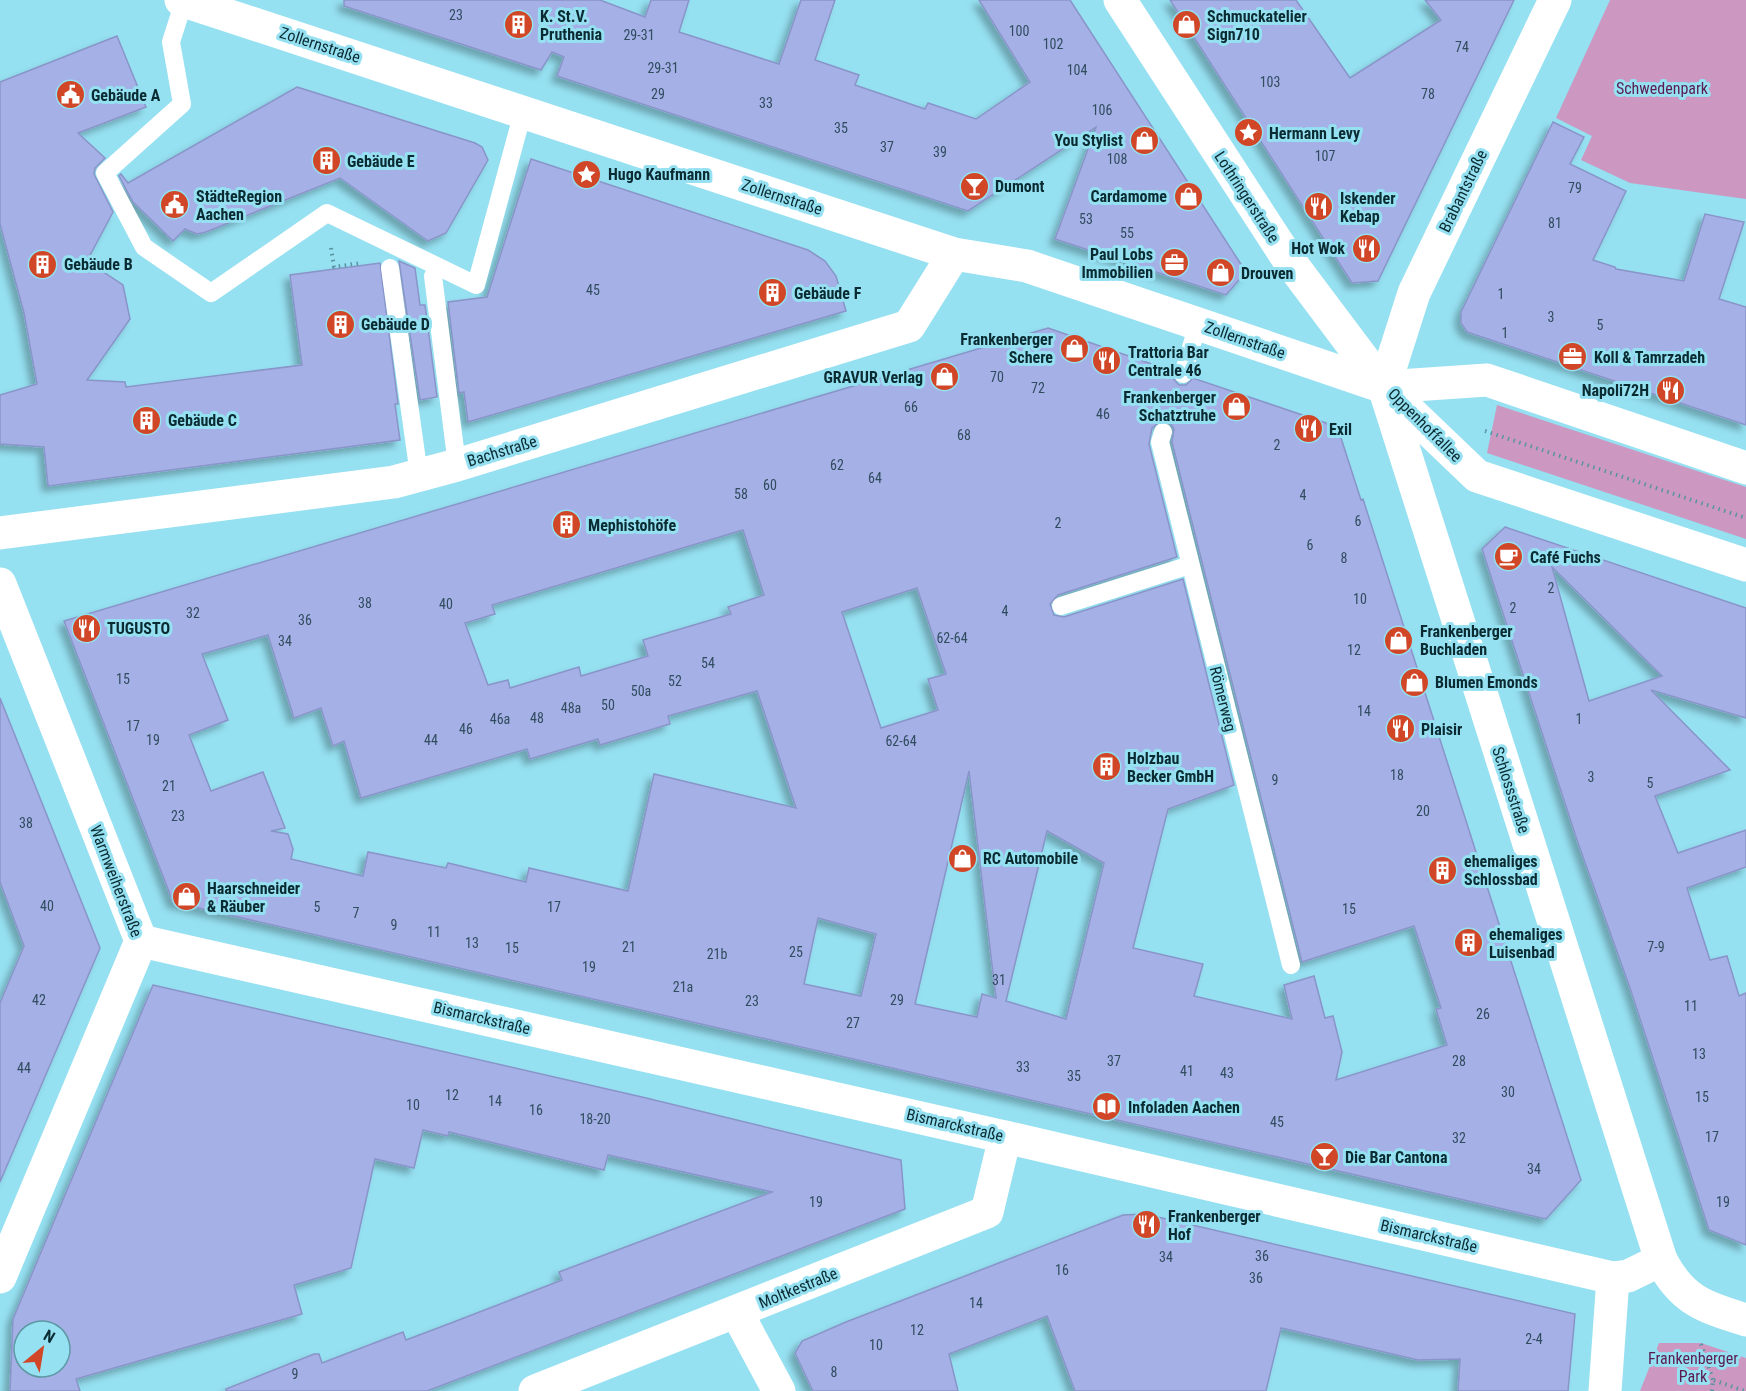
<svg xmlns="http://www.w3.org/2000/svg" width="1746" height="1391" viewBox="0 0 1746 1391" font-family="'Roboto Condensed',sans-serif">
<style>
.green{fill:#cc98c1}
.building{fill:#a4b0e6;stroke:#8995c8;stroke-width:1.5;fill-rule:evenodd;filter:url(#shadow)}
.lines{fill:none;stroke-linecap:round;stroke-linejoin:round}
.path{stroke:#5a939f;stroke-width:4;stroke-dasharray:1.5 4.5;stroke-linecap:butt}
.service{stroke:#fff;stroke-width:18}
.minor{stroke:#fff;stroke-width:33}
.tertiary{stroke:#fff;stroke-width:33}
.labels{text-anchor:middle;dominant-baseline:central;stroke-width:6;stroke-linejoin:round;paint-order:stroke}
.number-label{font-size:14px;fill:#304c5e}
.poi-label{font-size:16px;font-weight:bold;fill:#0a2b31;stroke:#95e0f1;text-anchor:start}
.street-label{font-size:16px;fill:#0a2b31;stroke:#95e0f1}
.park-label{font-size:16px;fill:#591c50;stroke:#95e0f1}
</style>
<defs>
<filter id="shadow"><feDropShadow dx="-5.5" dy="5.5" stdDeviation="3" flood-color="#0004"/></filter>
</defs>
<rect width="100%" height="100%" fill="#95e0f1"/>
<!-- green -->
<g class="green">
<path d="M 1610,0 L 1746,0 L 1746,199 L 1630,183 L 1581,160 L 1592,136 L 1556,118 Z"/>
<path d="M 1497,405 L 1746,487 L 1746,539 L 1487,453 Z"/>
<path d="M 1659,1343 L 1701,1343 L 1746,1358 L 1746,1391 L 1640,1391 Z"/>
</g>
<!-- building -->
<g class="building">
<path d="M 344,0 L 600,0 L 645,17 L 651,0 L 689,0 L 679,32 L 779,64 L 801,0 L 835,0 L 815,60 L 859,75 L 855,85 L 925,109 L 928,103 L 976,119 L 1030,82 L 979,0 L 1070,0 L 1246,272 L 1226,295 L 1055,239 L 1096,127 L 968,211 L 557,76 L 564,57 L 552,52 L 541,70 L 344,6 Z"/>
<path d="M 1170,0 L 1296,0 L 1350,78 L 1441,20 L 1425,0 L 1514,0 L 1378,281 L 1352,283 Z"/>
<path d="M 117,36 L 146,107 L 78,133 L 105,158 L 95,168 L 94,174 L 113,212 L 87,261 L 123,285 L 130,319 L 87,380 L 125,382 L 126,387 L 302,365 L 290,275 L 380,263 L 398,404 L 395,404 L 400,440 L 48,486 L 44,447 L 0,444 L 0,395 L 37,384 L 24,313 L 0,224 L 0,82 Z"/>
<path d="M 297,87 L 475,143 L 482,147 L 488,160 L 446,233 L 428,241 L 340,178 L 206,232 L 197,234 L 185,229 L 173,241 L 133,202 L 119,176 L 121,174 L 128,183 Z"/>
<path d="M 1553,122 L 1584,137 L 1570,164 L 1626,191 L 1593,260 L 1615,267 L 1616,269 L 1684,281 L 1705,214 L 1744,222 L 1719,299 L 1746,307 L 1746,425 L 1467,332 L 1461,323 L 1461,312 Z"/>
<path d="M 531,159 L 808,250 L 825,261 L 836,276 L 846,311 L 468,422 L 464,392 L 459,393 L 448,302 L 487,297 Z"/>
<path d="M 399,261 L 415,268 L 420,305 L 425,305 L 437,397 L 420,400 Z"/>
<path d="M 1048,328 L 1172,371 L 1172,377 L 1179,385 L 1186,385 L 1193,378 L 1326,423 L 1341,438 L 1361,500 L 1363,499 L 1581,1180 L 1546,1219 L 173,902 L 64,621 ZM 1161,421 L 1171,424 L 1174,429 L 1172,442 L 1302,962 L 1414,926 L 1441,1008 L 1436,1009 L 1447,1045 L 1336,1080 L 1342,1052 L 1333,1016 L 1325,1018 L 1314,976 L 1284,985 L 1292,1019 L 1194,996 L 1203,964 L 1133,948 L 1168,809 L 1234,785 L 1183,579 L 1064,617 L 1054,615 L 1050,604 L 1058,595 L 1177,557 L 1149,444 L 1152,428 ZM 743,530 L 764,595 L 728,607 L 731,614 L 643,640 L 648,656 L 581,676 L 579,667 L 510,688 L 508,680 L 488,685 L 465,623 L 495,614 L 492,605 ZM 917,588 L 946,674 L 928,679 L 938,710 L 881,728 L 842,612 ZM 268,635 L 294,718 L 321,708 L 333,746 L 344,741 L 361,798 L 527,749 L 530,759 L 598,739 L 600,745 L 670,724 L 668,716 L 757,691 L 796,808 L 654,774 L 628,891 L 529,868 L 526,882 L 448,863 L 446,868 L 368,852 L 363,876 L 291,859 L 293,849 L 288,834 L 271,831 L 285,828 L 263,772 L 211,791 L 189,735 L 228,720 L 202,654 ZM 969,771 L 996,998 L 982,994 L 977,1017 L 915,1004 ZM 1047,831 L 1104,863 L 1066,1019 L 1006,1001 ZM 818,918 L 876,934 L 861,996 L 804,984 Z"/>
<path d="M 1505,527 L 1746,608 L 1746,718 L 1651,690 L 1730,770 L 1655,796 L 1678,853 L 1746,830 L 1746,867 L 1687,888 L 1710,960 L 1727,956 L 1739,996 L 1746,993 L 1746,1245 L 1709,1230 L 1630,988 L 1577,840 L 1482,549 ZM 1552,567 L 1662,676 L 1589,701 Z"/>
<path d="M 0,698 L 100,948 L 0,1182 L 0,1003 L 24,946 L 0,882 Z"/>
<path d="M 153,985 L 642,1097 L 901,1160 L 905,1209 L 427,1391 L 226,1391 L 226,1389 L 314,1354 L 319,1354 L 322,1363 L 403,1332 L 406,1340 L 451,1323 L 562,1280 L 559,1272 L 772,1192 L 608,1155 L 604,1170 L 449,1132 L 448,1136 L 423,1130 L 414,1168 L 375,1159 L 351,1268 L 294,1285 L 302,1314 L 76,1379 L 80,1391 L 10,1391 L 13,1319 ZM 24,1331 L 60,1331 L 60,1367 L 24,1367 Z"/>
<path d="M 1145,1214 L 1575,1314 L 1568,1391 L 1458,1391 L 1460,1359 L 1418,1360 L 1281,1328 L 1266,1391 L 1075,1391 L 1047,1316 L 949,1354 L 958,1391 L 813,1391 L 795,1353 L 802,1341 L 846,1322 L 1123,1215 Z"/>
</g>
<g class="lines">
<!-- path -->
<g class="path">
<path d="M 331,248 L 334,267 L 361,263"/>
<path d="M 1485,431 L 1746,518"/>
<path d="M 1701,1344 L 1713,1380"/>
<path d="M 1712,1391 L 1713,1380 L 1745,1391"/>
</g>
<!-- service -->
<g class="service">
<path d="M 184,1 L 171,42 L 182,104 L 105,173 L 144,247 L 211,293 L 327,213 L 476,285 L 523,112"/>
<path d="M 390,268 L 419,475"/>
<path d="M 433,276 L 457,465"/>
<path d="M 1183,374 L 1198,324"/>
<path d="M 1163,432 L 1160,442 L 1291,965"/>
<path d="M 1061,606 L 1190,565"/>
</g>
<!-- minor -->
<g class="minor">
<path d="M 1120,0 L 1288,259 L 1384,387 L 1661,1260 C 1682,1301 1705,1307 1746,1320"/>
<path d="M 1384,387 L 1414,293 L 1555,0"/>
<path d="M 0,533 L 394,482 L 457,465 L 909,326 L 954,254"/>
<path d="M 0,584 L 141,941 L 0,1277"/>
<path d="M 141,941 L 1005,1137 L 1613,1278 L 1628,1276 L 1661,1260"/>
<path d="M 737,1313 L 779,1391"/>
<path d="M 535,1391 L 987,1212 L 1005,1137"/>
<path d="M 1605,1391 L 1613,1278"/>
</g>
<!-- tertiary -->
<g class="tertiary">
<path d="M 181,0 L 954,254 L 1027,266 L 1384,387 L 1487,380 L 1746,468"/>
<path d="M 1384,387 L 1477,476 L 1746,565"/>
</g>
</g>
<!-- icons -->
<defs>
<symbol id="building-disc" viewBox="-11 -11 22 22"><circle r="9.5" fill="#d14627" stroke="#95e0f1"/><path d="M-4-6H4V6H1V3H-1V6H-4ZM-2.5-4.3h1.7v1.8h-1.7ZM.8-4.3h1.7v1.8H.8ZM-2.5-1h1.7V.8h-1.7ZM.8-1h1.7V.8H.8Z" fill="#fff"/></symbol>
<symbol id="shop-disc" viewBox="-11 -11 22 22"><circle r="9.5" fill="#d14627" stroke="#95e0f1"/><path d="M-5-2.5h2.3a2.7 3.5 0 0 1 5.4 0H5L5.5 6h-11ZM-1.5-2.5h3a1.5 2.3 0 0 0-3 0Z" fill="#fff"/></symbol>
<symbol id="civic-disc" viewBox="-11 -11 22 22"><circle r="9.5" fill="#d14627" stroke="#95e0f1"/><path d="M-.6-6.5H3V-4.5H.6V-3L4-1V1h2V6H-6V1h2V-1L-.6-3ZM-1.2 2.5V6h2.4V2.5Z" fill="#fff"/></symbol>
<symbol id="sight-disc" viewBox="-11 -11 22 22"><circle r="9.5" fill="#d14627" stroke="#95e0f1"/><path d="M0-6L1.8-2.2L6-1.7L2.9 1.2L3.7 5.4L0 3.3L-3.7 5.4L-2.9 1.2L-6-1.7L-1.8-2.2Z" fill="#fff"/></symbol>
<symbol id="bar-disc" viewBox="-11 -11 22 22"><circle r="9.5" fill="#d14627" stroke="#95e0f1"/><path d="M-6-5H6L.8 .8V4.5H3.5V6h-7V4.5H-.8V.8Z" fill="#fff"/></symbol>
<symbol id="restaurant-disc" viewBox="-11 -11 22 22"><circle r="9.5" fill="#d14627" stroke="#95e0f1"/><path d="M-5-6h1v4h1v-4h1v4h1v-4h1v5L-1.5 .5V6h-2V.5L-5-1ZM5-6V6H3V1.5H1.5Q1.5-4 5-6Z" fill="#fff"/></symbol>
<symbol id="office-disc" viewBox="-11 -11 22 22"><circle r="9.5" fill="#d14627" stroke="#95e0f1"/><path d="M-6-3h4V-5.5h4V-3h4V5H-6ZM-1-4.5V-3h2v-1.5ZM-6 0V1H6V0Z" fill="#fff"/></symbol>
<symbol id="cafe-disc" viewBox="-11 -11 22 22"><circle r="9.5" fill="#d14627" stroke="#95e0f1"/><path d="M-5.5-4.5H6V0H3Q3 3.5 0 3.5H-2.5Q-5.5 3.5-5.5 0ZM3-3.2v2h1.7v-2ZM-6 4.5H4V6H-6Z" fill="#fff"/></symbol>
<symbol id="library-disc" viewBox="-11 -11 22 22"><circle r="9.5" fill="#d14627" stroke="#95e0f1"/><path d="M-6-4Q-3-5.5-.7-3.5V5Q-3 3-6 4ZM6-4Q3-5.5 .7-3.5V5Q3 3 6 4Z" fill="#fff"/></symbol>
</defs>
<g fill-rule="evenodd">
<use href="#building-disc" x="502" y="8" width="33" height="33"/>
<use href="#shop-disc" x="1170" y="8" width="33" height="33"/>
<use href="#civic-disc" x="54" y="78" width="33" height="33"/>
<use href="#sight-disc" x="1232" y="116" width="33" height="33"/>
<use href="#shop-disc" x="1128" y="124" width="33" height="33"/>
<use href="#building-disc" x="310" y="144" width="33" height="33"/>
<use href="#sight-disc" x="570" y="158" width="33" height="33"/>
<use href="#bar-disc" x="958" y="170" width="33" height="33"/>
<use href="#shop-disc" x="1172" y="180" width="33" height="33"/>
<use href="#civic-disc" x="158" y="188" width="33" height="33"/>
<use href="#restaurant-disc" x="1302" y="190" width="33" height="33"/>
<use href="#restaurant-disc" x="1350" y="232" width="33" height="33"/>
<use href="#office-disc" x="1158" y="246" width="33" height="33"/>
<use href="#building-disc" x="26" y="248" width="33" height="33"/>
<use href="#shop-disc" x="1204" y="256" width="33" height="33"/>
<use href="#building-disc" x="756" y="276" width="33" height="33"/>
<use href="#building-disc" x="324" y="308" width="33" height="33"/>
<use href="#shop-disc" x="1058" y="332" width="33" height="33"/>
<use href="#office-disc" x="1556" y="340" width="33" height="33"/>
<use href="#restaurant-disc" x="1090" y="344" width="33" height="33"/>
<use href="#shop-disc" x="928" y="360" width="33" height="33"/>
<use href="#restaurant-disc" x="1654" y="374" width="33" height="33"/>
<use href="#shop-disc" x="1220" y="390" width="33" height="33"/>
<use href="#building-disc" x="130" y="404" width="33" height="33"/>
<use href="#restaurant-disc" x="1292" y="412" width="33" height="33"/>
<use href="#building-disc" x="550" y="508" width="33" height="33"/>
<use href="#cafe-disc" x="1492" y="540" width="33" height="33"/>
<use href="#restaurant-disc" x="70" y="612" width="33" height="33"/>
<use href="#shop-disc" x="1382" y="624" width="33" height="33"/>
<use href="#shop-disc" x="1398" y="666" width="33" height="33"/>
<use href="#restaurant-disc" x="1384" y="712" width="33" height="33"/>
<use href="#building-disc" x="1090" y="750" width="33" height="33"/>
<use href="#shop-disc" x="946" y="842" width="33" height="33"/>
<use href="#building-disc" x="1426" y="854" width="33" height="33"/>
<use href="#shop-disc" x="170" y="880" width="33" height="33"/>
<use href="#building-disc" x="1452" y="926" width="33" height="33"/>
<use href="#library-disc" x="1090" y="1090" width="33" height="33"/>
<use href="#bar-disc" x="1308" y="1140" width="33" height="33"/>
<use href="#restaurant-disc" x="1130" y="1208" width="33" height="33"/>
</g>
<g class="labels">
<!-- number labels -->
<g class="number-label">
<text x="456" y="15">23</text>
<text x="1019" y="31">100</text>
<text x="639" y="35">29-31</text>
<text x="1053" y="44">102</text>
<text x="1462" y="47">74</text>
<text x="663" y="68">29-31</text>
<text x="1077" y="70">104</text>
<text x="1270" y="82">103</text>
<text x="658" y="94">29</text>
<text x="1428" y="94">78</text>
<text x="766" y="103">33</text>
<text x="1102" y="110">106</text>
<text x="841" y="128">35</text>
<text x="887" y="147">37</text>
<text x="940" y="152">39</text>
<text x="1325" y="156">107</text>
<text x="1117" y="159">108</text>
<text x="1575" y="188">79</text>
<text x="1086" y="219">53</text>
<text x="1555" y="223">81</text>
<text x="1127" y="233">55</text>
<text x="593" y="290">45</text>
<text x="1501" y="294">1</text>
<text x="1551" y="317">3</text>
<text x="1600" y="325">5</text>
<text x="1505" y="333">1</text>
<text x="997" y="377">70</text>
<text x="1038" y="388">72</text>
<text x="911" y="407">66</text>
<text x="1103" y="414">46</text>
<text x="964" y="435">68</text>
<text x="1277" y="445">2</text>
<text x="837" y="465">62</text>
<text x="875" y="478">64</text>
<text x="770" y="485">60</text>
<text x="741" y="494">58</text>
<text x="1303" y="495">4</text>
<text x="1358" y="521">6</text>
<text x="1058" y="523">2</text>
<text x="1310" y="545">6</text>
<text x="1344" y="558">8</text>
<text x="1551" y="588">2</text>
<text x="1360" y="599">10</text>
<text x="365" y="603">38</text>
<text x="446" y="604">40</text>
<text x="1513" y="608">2</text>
<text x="1005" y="611">4</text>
<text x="193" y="613">32</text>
<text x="305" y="620">36</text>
<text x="952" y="638">62-64</text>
<text x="285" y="641">34</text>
<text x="1354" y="650">12</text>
<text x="708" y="663">54</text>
<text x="123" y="679">15</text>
<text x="675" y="681">52</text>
<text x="641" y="691">50a</text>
<text x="608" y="705">50</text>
<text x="571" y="708">48a</text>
<text x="1364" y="711">14</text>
<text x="537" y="718">48</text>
<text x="500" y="719">46a</text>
<text x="1579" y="719">1</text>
<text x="133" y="726">17</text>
<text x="466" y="729">46</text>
<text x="153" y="740">19</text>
<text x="431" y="740">44</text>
<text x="901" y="741">62-64</text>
<text x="1397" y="775">18</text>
<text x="1591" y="777">3</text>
<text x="1275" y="780">9</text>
<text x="1650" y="783">5</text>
<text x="169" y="786">21</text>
<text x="1423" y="811">20</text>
<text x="178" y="816">23</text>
<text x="26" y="823">38</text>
<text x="47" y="906">40</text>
<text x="317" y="907">5</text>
<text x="554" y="907">17</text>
<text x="1349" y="909">15</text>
<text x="356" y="913">7</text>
<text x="394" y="925">9</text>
<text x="434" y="932">11</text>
<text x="472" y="943">13</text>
<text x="629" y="947">21</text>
<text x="1656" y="947">7-9</text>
<text x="512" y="948">15</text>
<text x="796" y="952">25</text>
<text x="717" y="954">21b</text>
<text x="589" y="967">19</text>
<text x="999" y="980">31</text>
<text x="683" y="987">21a</text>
<text x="39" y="1000">42</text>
<text x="897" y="1000">29</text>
<text x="752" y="1001">23</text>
<text x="1691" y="1006">11</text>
<text x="1483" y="1014">26</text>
<text x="853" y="1023">27</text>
<text x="1699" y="1054">13</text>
<text x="1114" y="1061">37</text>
<text x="1459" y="1061">28</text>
<text x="1023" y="1067">33</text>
<text x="24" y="1068">44</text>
<text x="1187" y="1071">41</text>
<text x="1227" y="1073">43</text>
<text x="1074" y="1076">35</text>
<text x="1508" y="1092">30</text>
<text x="452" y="1095">12</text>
<text x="1702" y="1097">15</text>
<text x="495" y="1101">14</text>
<text x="413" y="1105">10</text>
<text x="536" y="1110">16</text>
<text x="595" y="1119">18-20</text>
<text x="1277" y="1122">45</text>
<text x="1712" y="1137">17</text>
<text x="1459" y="1138">32</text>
<text x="1534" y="1169">34</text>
<text x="816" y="1202">19</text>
<text x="1723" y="1202">19</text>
<text x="1262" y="1256">36</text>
<text x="1166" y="1257">34</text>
<text x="1062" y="1270">16</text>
<text x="1256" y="1278">36</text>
<text x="976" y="1303">14</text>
<text x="917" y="1330">12</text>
<text x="1534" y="1339">2-4</text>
<text x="876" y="1345">10</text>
<text x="834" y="1372">8</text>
<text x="295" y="1374">9</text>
</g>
<!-- poi labels -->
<g class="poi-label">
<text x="540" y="16">K. St.V.<tspan x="540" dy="18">Pruthenia</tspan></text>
<text x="1207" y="16">Schmuckatelier<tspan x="1207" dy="18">Sign710</tspan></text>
<text x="91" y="95">Gebäude A</text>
<text x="1269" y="133">Hermann Levy</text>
<text x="1123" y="140" text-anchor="end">You Stylist</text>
<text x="347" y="161">Gebäude E</text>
<text x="608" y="174">Hugo Kaufmann</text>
<text x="995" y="186">Dumont</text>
<text x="196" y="196">StädteRegion<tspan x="196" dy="18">Aachen</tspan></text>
<text x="1167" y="196" text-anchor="end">Cardamome</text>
<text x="1340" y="198">Iskender<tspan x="1340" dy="18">Kebap</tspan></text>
<text x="1345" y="248" text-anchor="end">Hot Wok</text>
<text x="1153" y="254" text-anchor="end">Paul Lobs<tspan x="1153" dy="18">Immobilien</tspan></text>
<text x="64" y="264">Gebäude B</text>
<text x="1241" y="273">Drouven</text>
<text x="794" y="293">Gebäude F</text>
<text x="361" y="324">Gebäude D</text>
<text x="1053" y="339" text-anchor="end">Frankenberger<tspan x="1053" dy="18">Schere</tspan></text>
<text x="1128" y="352">Trattoria Bar<tspan x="1128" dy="18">Centrale 46</tspan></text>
<text x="1594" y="357">Koll &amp; Tamrzadeh</text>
<text x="923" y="377" text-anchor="end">GRAVUR Verlag</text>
<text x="1649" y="390" text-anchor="end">Napoli72H</text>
<text x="1216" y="397" text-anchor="end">Frankenberger<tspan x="1216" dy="18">Schatztruhe</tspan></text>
<text x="168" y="420">Gebäude C</text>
<text x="1329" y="429">Exil</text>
<text x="588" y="525">Mephistohöfe</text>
<text x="1530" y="557">Café Fuchs</text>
<text x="107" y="628">TUGUSTO</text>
<text x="1420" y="631">Frankenberger<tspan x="1420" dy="18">Buchladen</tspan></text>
<text x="1435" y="682">Blumen Emonds</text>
<text x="1421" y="729">Plaisir</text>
<text x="1127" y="758">Holzbau<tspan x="1127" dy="18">Becker GmbH</tspan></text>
<text x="983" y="858">RC Automobile</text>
<text x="1464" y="861">ehemaliges<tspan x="1464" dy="18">Schlossbad</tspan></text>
<text x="207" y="888">Haarschneider<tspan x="207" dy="18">&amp; Räuber</tspan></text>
<text x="1489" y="934">ehemaliges<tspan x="1489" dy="18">Luisenbad</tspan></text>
<text x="1128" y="1107">Infoladen Aachen</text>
<text x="1345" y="1157">Die Bar Cantona</text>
<text x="1168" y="1216">Frankenberger<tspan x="1168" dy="18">Hof</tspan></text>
</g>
<!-- street labels -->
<g class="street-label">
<text transform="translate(320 45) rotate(18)">Zollernstraße</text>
<text transform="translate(1463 191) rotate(-64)">Brabantstraße</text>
<text transform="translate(782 197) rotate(18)">Zollernstraße</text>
<text transform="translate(1247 197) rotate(57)">Lothringerstraße</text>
<text transform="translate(1245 340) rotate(19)">Zollernstraße</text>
<text transform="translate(1425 425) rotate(45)">Oppenhoffallee</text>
<text transform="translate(502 451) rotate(-17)">Bachstraße</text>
<text transform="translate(1223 699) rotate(76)">Römerweg</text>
<text transform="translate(1511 790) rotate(72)">Schlossstraße</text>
<text transform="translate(116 881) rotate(69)">Warmweiherstraße</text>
<text transform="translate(482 1018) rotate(13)">Bismarckstraße</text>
<text transform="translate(955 1125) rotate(13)">Bismarckstraße</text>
<text transform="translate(1429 1236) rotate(13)">Bismarckstraße</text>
<text transform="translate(798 1288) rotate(-22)">Moltkestraße</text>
</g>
<!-- park labels -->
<g class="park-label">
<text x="1662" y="88">Schwedenpark</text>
<text x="1693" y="1358">Frankenberger<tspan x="1693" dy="18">Park</tspan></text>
</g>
</g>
<!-- north arrow -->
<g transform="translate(42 1349) rotate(30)"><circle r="28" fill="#95e0f1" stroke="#5d98a4" stroke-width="1.5"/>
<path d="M0-4.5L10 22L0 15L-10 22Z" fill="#d14627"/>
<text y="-9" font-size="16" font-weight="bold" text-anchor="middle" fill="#0a2b31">N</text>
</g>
</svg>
